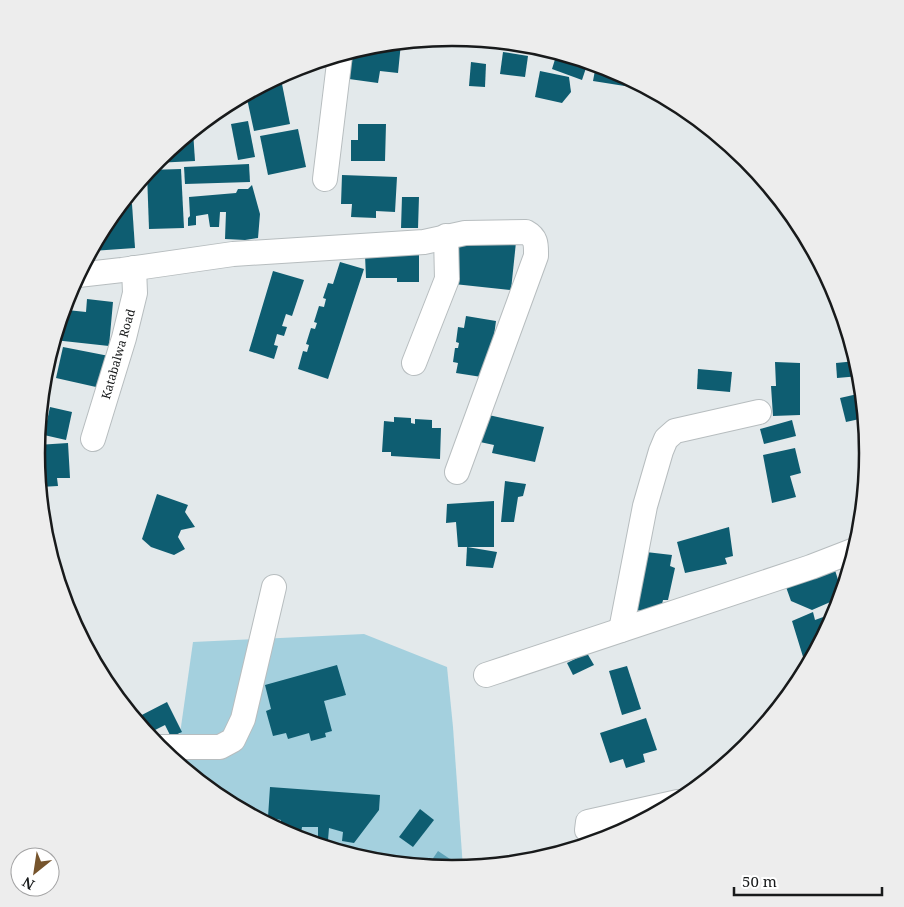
<svg xmlns="http://www.w3.org/2000/svg" width="904" height="907" viewBox="0 0 904 907" font-family="'Noto Serif',serif">
<style>
.green{fill:#a4d0de}
.water{fill:#5da2b7}
.building{fill:#0e5d71}
.lines{fill:none;stroke-linecap:round;stroke-linejoin:round}
.street-casing{stroke:#b7bdbf;stroke-width:26}
.street{stroke:#fff;stroke-width:24}
.labels{text-anchor:middle;dominant-baseline:central;stroke-width:5;stroke-linejoin:round;paint-order:stroke}
.street-label{font-size:12px;fill:#181a1b;stroke:#fff}
.rim{fill:none;stroke:#181a1b;stroke-width:2.5}
</style>
<rect width="100%" height="100%" fill="#e3e9eb"/>
<!-- green -->
<path class="green" d="M 364,634 L 447,667 L 453,727 L 463,868 L 452,869 L 371,861 L 293,837 L 221,799 L 176,762 L 193,642 Z"/>
<!-- water -->
<path class="water" d="M 438,851 L 462,867 L 461,868 L 452,869 L 427,867 Z"/>
<!-- building -->
<g class="building">
<path d="M 401,43 L 398,73 L 380,71 L 378,83 L 349,79 L 352,52 L 371,46 Z"/>
<path d="M 503,52 L 528,56 L 525,77 L 500,74 Z"/>
<path d="M 557,53 L 588,62 L 582,80 L 552,69 Z"/>
<path d="M 471,62 L 486,64 L 485,87 L 469,86 Z"/>
<path d="M 596,65 L 611,70 L 632,81 L 631,87 L 593,81 Z"/>
<path d="M 540,71 L 569,77 L 571,92 L 562,103 L 535,97 Z"/>
<path d="M 282,84 L 290,124 L 254,131 L 246,94 L 256,89 Z"/>
<path d="M 248,121 L 255,157 L 238,160 L 231,124 Z"/>
<path d="M 358,124 L 386,124 L 385,161 L 351,161 L 351,140 L 358,140 Z"/>
<path d="M 298,129 L 306,167 L 268,175 L 260,136 Z"/>
<path d="M 193,131 L 195,161 L 155,163 L 158,159 Z"/>
<path d="M 249,164 L 250,182 L 185,184 L 184,167 Z"/>
<path d="M 181,169 L 184,228 L 149,229 L 147,173 L 149,170 Z"/>
<path d="M 342,175 L 397,177 L 395,212 L 376,211 L 376,218 L 351,217 L 352,204 L 341,204 Z"/>
<path d="M 252,185 L 260,214 L 258,238 L 245,240 L 225,239 L 226,212 L 220,212 L 219,227 L 210,227 L 208,214 L 196,216 L 196,225 L 188,226 L 188,218 L 190,216 L 189,197 L 236,193 L 238,189 L 248,189 Z"/>
<path d="M 402,197 L 419,197 L 418,228 L 401,228 Z"/>
<path d="M 132,204 L 135,248 L 92,251 L 106,222 L 121,205 Z"/>
<path d="M 459,236 L 516,242 L 511,290 L 454,284 Z"/>
<path d="M 365,255 L 419,255 L 419,282 L 397,282 L 397,278 L 366,278 Z"/>
<path d="M 340,262 L 364,269 L 328,379 L 298,369 L 303,351 L 307,352 L 309,345 L 306,344 L 311,328 L 315,329 L 317,323 L 314,322 L 319,306 L 324,307 L 326,299 L 323,298 L 328,283 L 333,284 Z"/>
<path d="M 273,271 L 304,280 L 292,316 L 286,314 L 282,326 L 287,327 L 284,336 L 277,334 L 274,345 L 278,346 L 274,359 L 249,351 Z"/>
<path d="M 827,277 L 836,295 L 840,306 L 831,307 Z"/>
<path d="M 87,299 L 113,302 L 109,346 L 54,340 L 61,316 L 67,317 L 67,310 L 86,312 Z"/>
<path d="M 466,316 L 496,321 L 488,378 L 456,373 L 458,363 L 453,362 L 455,348 L 458,348 L 459,343 L 456,342 L 458,327 L 464,328 Z"/>
<path d="M 63,347 L 109,356 L 96,387 L 56,378 Z"/>
<path d="M 856,361 L 860,376 L 837,378 L 836,363 Z"/>
<path d="M 775,362 L 800,363 L 800,415 L 773,416 L 771,386 L 776,386 Z"/>
<path d="M 47,363 L 48,378 L 44,378 L 44,372 Z"/>
<path d="M 698,369 L 732,372 L 730,392 L 697,389 Z"/>
<path d="M 862,393 L 864,418 L 846,422 L 840,398 Z"/>
<path d="M 50,407 L 72,412 L 66,440 L 44,435 Z"/>
<path d="M 484,414 L 544,427 L 535,462 L 492,453 L 494,445 L 480,442 Z"/>
<path d="M 394,417 L 411,418 L 411,423 L 415,424 L 415,419 L 432,420 L 432,428 L 441,428 L 440,459 L 391,456 L 391,452 L 382,452 L 384,421 L 394,422 Z"/>
<path d="M 792,420 L 796,436 L 764,444 L 760,429 Z"/>
<path d="M 68,443 L 70,478 L 57,478 L 58,486 L 40,487 L 36,454 L 37,445 Z"/>
<path d="M 795,448 L 801,473 L 790,476 L 796,497 L 772,503 L 763,455 Z"/>
<path d="M 505,481 L 526,484 L 523,496 L 518,497 L 514,522 L 501,522 Z"/>
<path d="M 157,494 L 188,505 L 185,512 L 195,527 L 181,530 L 178,537 L 185,549 L 174,555 L 151,547 L 142,539 Z"/>
<path d="M 494,501 L 494,547 L 458,547 L 456,522 L 446,523 L 447,504 Z"/>
<path d="M 729,527 L 733,556 L 725,558 L 727,564 L 685,573 L 677,542 Z"/>
<path d="M 467,547 L 497,552 L 493,568 L 466,566 Z"/>
<path d="M 646,552 L 672,555 L 670,566 L 675,568 L 668,600 L 663,600 L 660,613 L 634,610 Z"/>
<path d="M 834,567 L 840,586 L 834,592 L 835,600 L 812,610 L 791,601 L 786,587 Z"/>
<path d="M 813,612 L 815,620 L 826,616 L 829,625 L 813,656 L 804,660 L 792,621 Z"/>
<path d="M 587,653 L 594,665 L 573,675 L 567,663 Z"/>
<path d="M 337,665 L 346,695 L 324,701 L 332,731 L 325,733 L 326,737 L 311,741 L 309,733 L 288,739 L 286,733 L 273,736 L 266,711 L 271,709 L 265,685 Z"/>
<path d="M 627,666 L 641,709 L 622,715 L 609,671 Z"/>
<path d="M 167,702 L 182,732 L 171,737 L 165,725 L 147,734 L 134,719 Z"/>
<path d="M 646,718 L 657,750 L 643,754 L 645,762 L 626,768 L 623,759 L 610,763 L 600,733 Z"/>
<path d="M 270,787 L 380,795 L 379,810 L 354,843 L 342,841 L 343,832 L 329,828 L 328,840 L 318,839 L 318,827 L 302,827 L 300,840 L 280,831 L 281,820 L 268,817 Z"/>
<path d="M 420,809 L 434,820 L 413,847 L 399,837 Z"/>
<path d="M 574,842 L 577,848 L 547,857 L 546,855 Z"/>
</g>
<g class="lines">
<defs>
<g id="street">
<path d="M 325,179 L 340,55"/>
<path d="M 78,275 L 122,270 L 233,254 L 424,242 L 465,233 L 526,232 C 537,238 536,245 536,256 L 457,472"/>
<path d="M 414,363 L 447,279 L 446,236"/>
<path d="M 93,439 L 124,338 L 135,293 L 134,268"/>
<path d="M 621,630 L 645,506 L 661,451 L 666,439 L 675,431 L 759,412"/>
<path d="M 486,675 L 811,567 L 855,550"/>
<path d="M 158,747 L 220,747 L 233,740 L 243,719 L 274,587"/>
<path d="M 598,842 L 587,830 L 588,822 L 678,802"/>
</g>
</defs>
<!-- street casing -->
<use href="#street" class="street-casing"/>
<!-- street -->
<use href="#street" class="street"/>
</g>
<g class="labels">
<!-- street labels -->
<g class="street-label">
<text transform="translate(118 354) rotate(-74)">Katabalwa Road</text>
</g>
</g>
<!-- crop -->
<path d="M0 0H904V907H0ZM45 453a407 407 0 1 1 814 0a407 407 0 1 1-814 0Z" fill="#ededed" fill-rule="evenodd"/>
<path class="rim" d="M45 453a407 407 0 1 1 814 0a407 407 0 1 1-814 0Z"/>
<!-- north arrow -->
<g transform="translate(35 872) rotate(210)"><circle r="24" fill="#ffffff" stroke="#a3a3a4"/>
<path d="M0-4L9 19L0 12L-9 19Z" fill="#76542c"/>
<text y="-8" font-size="14" font-weight="bold" text-anchor="middle" fill="#181a1b">N</text>
</g>
<!-- scale -->
<path d="M734 887v8h148v-8" fill="none" stroke="#181a1b" stroke-width="2.5"/>
<text x="742" y="887" font-size="15" fill="#181a1b" stroke="#ffffff" stroke-width="4" paint-order="stroke">50 m</text>
</svg>
